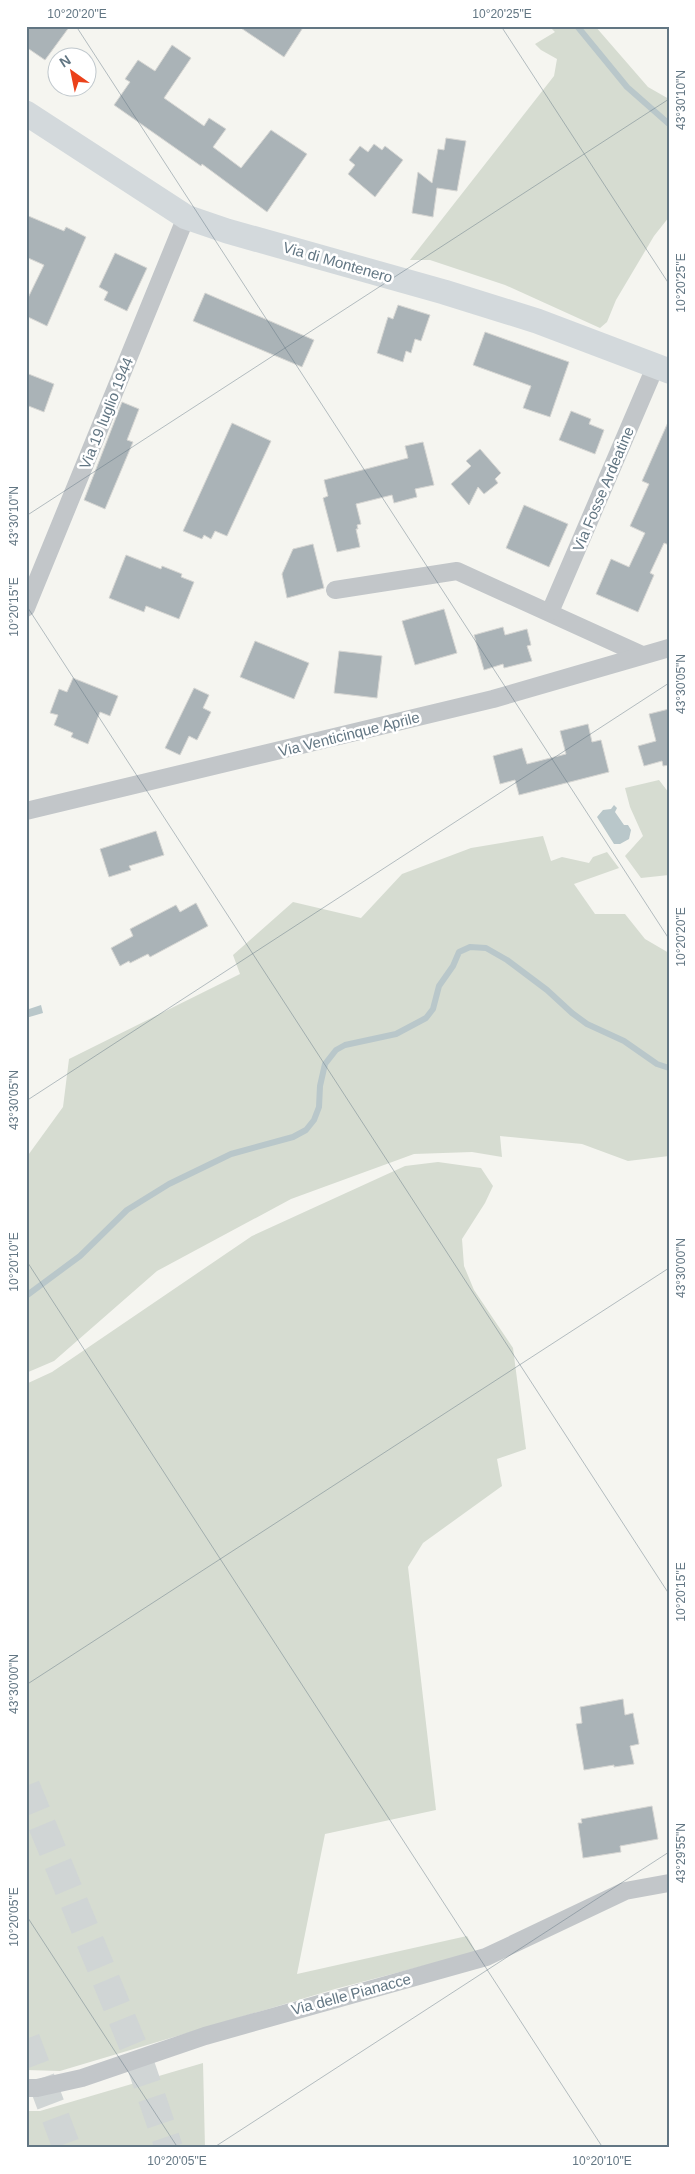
<svg xmlns="http://www.w3.org/2000/svg" width="695" height="2174" viewBox="0 0 695 2174" font-family="Arial,sans-serif">
<style>
.green{fill:#d6dcd1}
.water{fill:#b9c7ca}
.lines{fill:none;stroke-linecap:round;stroke-linejoin:round}
.stream{stroke:#b9c7ca;stroke-width:6}
.building{fill:#aab3b7;stroke:#d6d6d3}
.highway-tunnel{stroke:#d0d5d5;stroke-width:28;stroke-dasharray:28 14;stroke-linecap:butt}
.street{stroke:#c2c6c9;stroke-width:18}
.secondary{stroke:#d3d9dc;stroke-width:25}
.ticks{fill:none;stroke:#627683;stroke-width:1;stroke-opacity:0.45}
.labels{text-anchor:middle;dominant-baseline:central;stroke-width:5;stroke-linejoin:round;paint-order:stroke}
.street-label{font-size:15px;fill:#627683;stroke:#fff}
.neatline{fill:none;stroke:#627683;stroke-width:2}
.ticks-label{font-size:12px;text-anchor:middle;fill:#627683}
</style>
<rect width="100%" height="100%" fill="#f5f5f0"/>
<!-- green -->
<g class="green">
<path d="M 549,26 L 595,26 L 648,87 L 669,99 L 669,217 L 654,236 L 616,300 L 607,322 L 600,328 L 505,285 L 430,260 L 410,260 L 554,76 L 557,59 L 541,50 L 535,44 L 555,32 Z"/>
<path d="M 659,780 L 669,793 L 669,875 L 641,878 L 625,856 L 643,836 L 630,807 L 625,788 Z"/>
<path d="M 543,836 L 551,861 L 562,857 L 589,863 L 593,857 L 607,852 L 619,868 L 574,884 L 595,914 L 625,914 L 645,939 L 669,953 L 669,1156 L 628,1161 L 582,1144 L 500,1136 L 502,1157 L 472,1152 L 414,1154 L 291,1199 L 157,1271 L 54,1361 L 26,1373 L 26,1158 L 63,1107 L 69,1059 L 240,974 L 233,955 L 293,902 L 361,918 L 402,874 L 471,848 Z"/>
<path d="M 438,1162 L 481,1168 L 493,1186 L 485,1203 L 462,1239 L 464,1266 L 474,1290 L 513,1348 L 526,1449 L 497,1459 L 502,1486 L 423,1543 L 408,1567 L 436,1810 L 325,1834 L 297,1974 L 467,1936 L 476,1952 L 335,1989 L 60,2071 L 26,2070 L 26,1384 L 52,1372 L 252,1236 L 405,1166 Z"/>
<path d="M 203,2063 L 205,2148 L 26,2148 L 26,2111 L 40,2111 Z"/>
</g>
<!-- water -->
<g class="water">
<path d="M 614,805 L 617,808 L 615,812 L 624,825 L 628,825 L 631,830 L 629,839 L 620,844 L 614,844 L 597,817 L 603,810 L 611,809 Z"/>
<path d="M 41,1005 L 43,1013 L 26,1018 L 26,1010 Z"/>
</g>
<g class="lines">
<!-- stream -->
<g class="stream">
<path d="M 577,26 L 627,87 L 669,124"/>
<path d="M 26,1296 L 80,1256 L 127,1210 L 169,1184 L 231,1154 L 293,1137 L 306,1130 L 314,1120 L 319,1107 L 320,1086 L 325,1064 L 336,1050 L 345,1045 L 396,1034 L 426,1018 L 433,1009 L 439,986 L 453,966 L 459,952 L 470,947 L 486,948 L 507,960 L 547,990 L 572,1013 L 587,1024 L 624,1041 L 657,1064 L 669,1068"/>
</g>
</g>
<!-- building -->
<g class="building">
<path d="M 26,26 L 70,26 L 45,60 L 26,47 Z"/>
<path d="M 238,26 L 304,26 L 284,57 Z"/>
<path d="M 172,45 L 191,58 L 164,98 L 204,126 L 209,118 L 226,129 L 213,147 L 241,168 L 271,130 L 307,154 L 267,212 L 202,164 L 201,166 L 114,105 L 130,82 L 125,79 L 138,60 L 155,71 Z"/>
<path d="M 446,138 L 466,141 L 457,191 L 437,188 L 433,217 L 412,213 L 418,172 L 432,183 L 438,149 L 444,150 Z"/>
<path d="M 374,144 L 382,150 L 385,146 L 403,160 L 375,197 L 348,174 L 355,165 L 349,160 L 360,146 L 368,152 Z"/>
<path d="M 26,215 L 64,231 L 66,227 L 86,237 L 47,326 L 26,316 L 26,302 L 44,265 L 26,257 Z"/>
<path d="M 115,253 L 147,268 L 127,311 L 104,300 L 108,292 L 99,287 Z"/>
<path d="M 205,293 L 314,340 L 302,367 L 193,321 Z"/>
<path d="M 398,305 L 430,315 L 421,341 L 415,339 L 411,353 L 406,351 L 403,362 L 377,353 L 388,317 L 393,319 Z"/>
<path d="M 485,332 L 569,362 L 550,417 L 523,408 L 531,386 L 473,365 Z"/>
<path d="M 26,373 L 54,384 L 44,412 L 26,405 Z"/>
<path d="M 122,402 L 139,409 L 127,440 L 133,442 L 105,509 L 84,500 Z"/>
<path d="M 571,411 L 591,419 L 589,424 L 604,430 L 595,454 L 559,440 Z"/>
<path d="M 669,420 L 669,545 L 664,543 L 650,573 L 654,575 L 638,612 L 596,594 L 611,559 L 629,567 L 645,533 L 630,526 L 649,484 L 642,481 Z"/>
<path d="M 232,423 L 271,441 L 227,536 L 215,531 L 211,539 L 204,535 L 202,539 L 183,531 Z"/>
<path d="M 423,442 L 434,485 L 415,489 L 417,497 L 394,503 L 392,495 L 356,504 L 361,524 L 357,525 L 358,529 L 356,529 L 360,547 L 337,552 L 323,498 L 328,496 L 324,480 L 408,458 L 405,446 Z"/>
<path d="M 480,449 L 501,473 L 495,479 L 498,483 L 484,494 L 478,487 L 469,505 L 451,484 L 471,466 L 466,461 Z"/>
<path d="M 524,505 L 568,524 L 549,567 L 506,548 Z"/>
<path d="M 313,544 L 324,588 L 287,598 L 282,574 L 293,549 Z"/>
<path d="M 126,555 L 161,569 L 162,566 L 182,574 L 181,577 L 194,582 L 179,619 L 146,606 L 144,612 L 109,598 Z"/>
<path d="M 444,609 L 457,653 L 415,665 L 402,621 Z"/>
<path d="M 503,627 L 505,635 L 527,629 L 531,645 L 527,646 L 532,661 L 504,668 L 503,664 L 484,670 L 474,635 Z"/>
<path d="M 255,641 L 309,663 L 294,699 L 240,677 Z"/>
<path d="M 339,651 L 382,656 L 377,698 L 334,693 Z"/>
<path d="M 73,678 L 118,696 L 110,716 L 100,712 L 88,744 L 71,737 L 73,733 L 54,725 L 58,715 L 50,713 L 59,689 L 67,692 Z"/>
<path d="M 194,688 L 209,695 L 203,708 L 211,712 L 197,740 L 189,736 L 180,755 L 165,748 Z"/>
<path d="M 669,709 L 669,765 L 663,766 L 662,761 L 644,766 L 638,746 L 656,741 L 649,714 Z"/>
<path d="M 588,724 L 592,742 L 601,740 L 609,772 L 519,795 L 515,780 L 500,784 L 493,756 L 522,748 L 527,764 L 566,754 L 560,731 Z"/>
<path d="M 156,831 L 164,855 L 129,866 L 131,870 L 109,877 L 100,849 Z"/>
<path d="M 196,903 L 208,926 L 150,957 L 148,954 L 130,963 L 129,961 L 120,966 L 111,948 L 133,936 L 130,929 L 176,905 L 180,912 Z"/>
<path d="M 623,1699 L 625,1715 L 633,1713 L 639,1744 L 630,1746 L 634,1764 L 614,1767 L 614,1765 L 584,1770 L 576,1724 L 582,1723 L 580,1707 Z"/>
<path d="M 652,1806 L 658,1839 L 620,1846 L 621,1852 L 583,1858 L 578,1823 L 582,1823 L 581,1819 Z"/>
</g>
<g class="lines">
<!-- highway-tunnel -->
<g class="highway-tunnel">
<path d="M 26,1786 L 139,2060 L 169,2148"/>
<path d="M 26,2039 L 67,2148"/>
</g>
<!-- street -->
<g class="street">
<path d="M 335,590 L 457,571 L 642,655"/>
<path d="M 26,608 L 186,217"/>
<path d="M 550,612 L 656,365"/>
<path d="M 26,811 L 493,699 L 669,648"/>
<path d="M 26,2088 L 37,2088 L 82,2078 L 205,2036 L 486,1957 L 625,1891 L 669,1883"/>
</g>
<!-- secondary -->
<path class="secondary" d="M 26,113 L 186,217 L 227,231 L 444,292 L 537,321 L 669,371"/>
</g>
<!-- ticks -->
<path class="ticks" d="M 76,26 L 669,939M 501,26 L 669,284M 26,516 L 669,99M 26,605 L 669,1594M 26,1101 L 669,683M 26,1260 L 603,2148M 26,1685 L 669,1268M 26,1915 L 178,2148M 213,2148 L 669,1852"/>
<g class="labels">
<!-- street labels -->
<g class="street-label">
<text transform="translate(338 262) rotate(16)">Via di Montenero</text>
<text transform="translate(106 413) rotate(-68)">Via 19 luglio 1944</text>
<text transform="translate(603 489) rotate(-67)">Via Fosse Ardeatine</text>
<text transform="translate(349 734) rotate(-14)">Via Venticinque Aprile</text>
<text transform="translate(351 1994) rotate(-15)">Via delle Pianacce</text>
</g>
</g>
<!-- border -->
<rect width="695" height="2174" fill="none" stroke="#ffffff" stroke-width="55"/>
<!-- north arrow -->
<g transform="translate(72 72) rotate(327)"><circle r="24" fill="#ffffff" stroke="#c0c8cd"/>
<path d="M0-4L9 19L0 12L-9 19Z" fill="#eb411a"/>
<text y="-8" font-size="14" font-weight="bold" text-anchor="middle" fill="#627683">N</text>
</g>
<rect x="28" y="28" width="640" height="2118" class="neatline"/>
<g class="ticks-label">
<text x="77" y="18">10°20'20"E</text>
<text x="502" y="18">10°20'25"E</text>
<text transform="translate(681 100) rotate(-90)" y="4">43°30'10"N</text>
<text transform="translate(681 283) rotate(-90)" y="4">10°20'25"E</text>
<text transform="translate(14 516) rotate(-90)" y="4">43°30'10"N</text>
<text transform="translate(14 607) rotate(-90)" y="4">10°20'15"E</text>
<text transform="translate(681 684) rotate(-90)" y="4">43°30'05"N</text>
<text transform="translate(681 937) rotate(-90)" y="4">10°20'20"E</text>
<text transform="translate(14 1100) rotate(-90)" y="4">43°30'05"N</text>
<text transform="translate(14 1262) rotate(-90)" y="4">10°20'10"E</text>
<text transform="translate(681 1268) rotate(-90)" y="4">43°30'00"N</text>
<text transform="translate(681 1592) rotate(-90)" y="4">10°20'15"E</text>
<text transform="translate(14 1684) rotate(-90)" y="4">43°30'00"N</text>
<text transform="translate(681 1853) rotate(-90)" y="4">43°29'55"N</text>
<text transform="translate(14 1917) rotate(-90)" y="4">10°20'05"E</text>
<text x="177" y="2165">10°20'05"E</text>
<text x="602" y="2165">10°20'10"E</text>
</g>
</svg>
